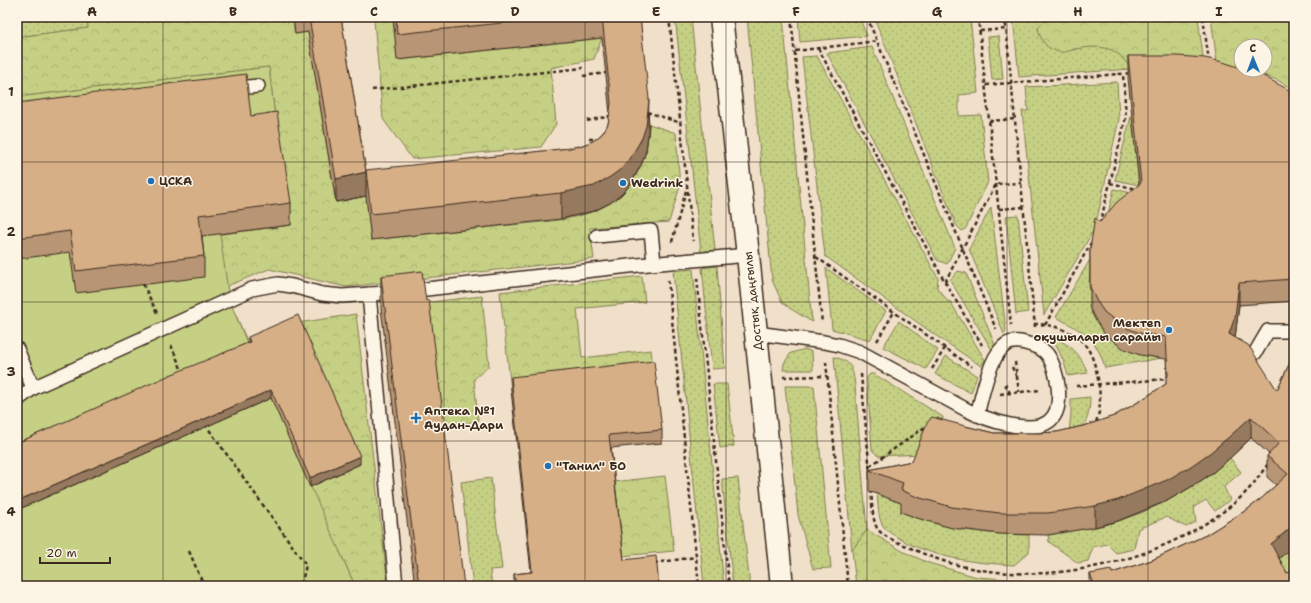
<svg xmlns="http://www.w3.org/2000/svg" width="1311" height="603" viewBox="0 0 1311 603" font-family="'Shantell Sans',sans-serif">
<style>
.green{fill:url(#green-dots);stroke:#807d51}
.forest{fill:url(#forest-crowns);stroke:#807d51}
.pitch{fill:#c5d084;stroke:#807d51}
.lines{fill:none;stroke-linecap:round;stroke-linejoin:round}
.lane-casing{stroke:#3b2a1e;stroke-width:16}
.secondary-casing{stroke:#3b2a1e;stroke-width:25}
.path{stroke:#3b2a1e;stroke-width:2.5;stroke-dasharray:4 3;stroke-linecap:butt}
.lane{stroke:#fcf5e5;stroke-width:13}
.secondary{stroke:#fcf5e5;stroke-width:22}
.wall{fill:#b89674;stroke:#3b2a1e}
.shaded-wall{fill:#967a5e;stroke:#3b2a1e}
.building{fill:#d6af87;stroke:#3b2a1e}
.grid{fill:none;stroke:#3b2a1e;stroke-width:1;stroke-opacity:0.55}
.poi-dot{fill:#1f6fb2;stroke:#fcf5e5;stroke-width:1.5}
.labels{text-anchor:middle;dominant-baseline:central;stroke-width:3;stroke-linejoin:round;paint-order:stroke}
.poi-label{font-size:12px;font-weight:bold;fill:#3b2a1e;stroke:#fcf5e5;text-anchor:start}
.street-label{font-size:12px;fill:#3b2a1e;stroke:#fcf5e5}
.neatline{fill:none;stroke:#3b2a1e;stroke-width:1.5}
.grid-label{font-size:13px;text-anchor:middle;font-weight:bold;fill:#3b2a1e}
</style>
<defs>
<pattern id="green-dots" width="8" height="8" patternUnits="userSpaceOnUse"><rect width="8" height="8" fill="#c5d084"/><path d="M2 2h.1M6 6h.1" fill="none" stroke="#aab372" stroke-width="1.8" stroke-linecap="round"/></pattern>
<pattern id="forest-crowns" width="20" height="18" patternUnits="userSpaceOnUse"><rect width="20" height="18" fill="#c5d084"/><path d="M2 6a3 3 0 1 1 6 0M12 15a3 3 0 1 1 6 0" fill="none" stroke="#aab372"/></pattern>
</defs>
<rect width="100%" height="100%" fill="#f1e0c9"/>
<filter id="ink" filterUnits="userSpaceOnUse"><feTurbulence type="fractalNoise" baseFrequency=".025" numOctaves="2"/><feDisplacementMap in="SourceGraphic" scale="8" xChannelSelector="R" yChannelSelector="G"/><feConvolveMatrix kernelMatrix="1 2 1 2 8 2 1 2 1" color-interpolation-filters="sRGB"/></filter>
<g filter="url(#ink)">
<!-- green -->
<g class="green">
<path d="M 17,17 L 87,17 L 88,28 L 17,37 Z"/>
<path d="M 675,17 L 691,17 L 715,250 L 701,252 Z"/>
<path d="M 747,17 L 783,17 L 812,322 L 791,309 L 782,302 L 772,280 Z"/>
<path d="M 798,17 L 859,17 L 867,36 L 800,42 Z"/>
<path d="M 874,17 L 970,17 L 978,93 L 959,95 L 959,116 L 981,115 L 988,182 L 966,228 L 962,231 L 956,225 Z"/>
<path d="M 1013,17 L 1050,17 L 1038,27 L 1061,52 C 1079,48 1105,41 1120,55 C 1124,59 1128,65 1132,69 L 1019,77 Z"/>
<path d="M 999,36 L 1003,79 L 992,80 L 988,37 Z"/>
<path d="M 872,47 L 955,248 L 947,264 L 937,260 L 827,53 Z"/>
<path d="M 817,56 L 938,278 L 937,288 L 944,296 L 948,302 L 950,301 L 985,360 L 981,366 L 935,335 L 825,256 L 802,57 Z"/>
<path d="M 1117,82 L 1119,119 L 1095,228 L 1044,315 L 1022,111 L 1028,111 L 1026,87 Z"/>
<path d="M 1132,112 L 1139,185 L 1115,180 Z"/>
<path d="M 1114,189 L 1140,195 L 1104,230 Z"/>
<path d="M 991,207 L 1006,330 L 1004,334 L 969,249 Z"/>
<path d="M 1018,215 L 1028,312 L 1016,314 L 1006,216 Z"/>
<path d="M 1091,258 L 1089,285 L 1094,307 L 1088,305 C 1103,340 1123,354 1161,358 L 1105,368 C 1096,336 1083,332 1056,317 Z"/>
<path d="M 717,266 L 725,368 L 712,369 L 702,268 Z"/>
<path d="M 826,268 L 886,311 L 870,340 L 832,329 Z"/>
<path d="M 693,269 L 724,586 L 704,586 L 673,271 Z"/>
<path d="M 958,271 L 966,273 L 995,345 L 992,350 L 950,280 Z"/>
<path d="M 899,321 L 938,350 L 926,369 L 883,347 Z"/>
<path d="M 1049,336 C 1070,344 1079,351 1088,373 L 1068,376 C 1064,361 1059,348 1049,336 Z"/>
<path d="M 805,349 L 812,352 L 813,370 L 783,370 L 784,363 L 791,353 Z"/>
<path d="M 946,356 L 977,376 L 971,393 L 935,374 Z"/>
<path d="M 834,357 C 852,361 853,369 855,386 L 867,530 L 852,550 Z"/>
<path d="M 870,374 L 874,374 L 943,417 L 937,439 L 923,454 L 878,456 L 872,450 L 867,380 L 867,377 Z"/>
<path d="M 713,384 L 727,384 L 734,446 L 720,448 Z"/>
<path d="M 785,386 L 814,386 L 831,568 L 813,569 L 798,515 Z"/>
<path d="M 1090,397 C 1090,406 1089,421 1081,428 C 1078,431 1072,432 1069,434 L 1071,412 L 1071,399 Z"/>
<path d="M 1230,458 L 1241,472 L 1224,487 L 1230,500 L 1215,511 L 1206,500 L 1194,507 L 1196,522 L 1186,527 L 1166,517 L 1138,529 L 1134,549 L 1116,553 L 1107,544 L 1093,547 L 1088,561 L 1078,563 L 1049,542 L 1048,535 L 1095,527 L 1118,521 L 1141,513 L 1167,501 Z"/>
<path d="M 491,478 L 502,569 L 490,570 L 492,586 L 473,586 L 461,482 Z"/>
<path d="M 738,478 L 750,586 L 733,586 L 722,479 Z"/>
<path d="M 877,488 L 887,498 L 903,504 L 901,512 C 946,530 981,534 1029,535 L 1029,552 L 1014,565 C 973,563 931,558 895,536 C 890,533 885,530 882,524 C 877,514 878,499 877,488 Z"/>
<path d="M 1294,546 L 1294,586 L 1266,568 Z"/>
</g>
<!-- forest -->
<g class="forest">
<path d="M 87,17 L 293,17 L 295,34 L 308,32 L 336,202 L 366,196 L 371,240 C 415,235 458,231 501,226 C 536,222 580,222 610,203 C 637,186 648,155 649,124 L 676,133 L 680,186 L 669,222 L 590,228 L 594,259 L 346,287 L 269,269 L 227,286 L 204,277 L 199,237 L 291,225 L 277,134 L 269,67 L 17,97 L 17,37 L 88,28 Z"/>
<path d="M 383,17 L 393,17 L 398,60 L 602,38 L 594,59 L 551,68 L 556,124 L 541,147 L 412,159 L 383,119 L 374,21 Z"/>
<path d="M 1050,17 L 1198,17 L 1204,65 L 1132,69 C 1126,62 1119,52 1109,49 C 1099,46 1087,47 1076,49 C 1071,50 1065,53 1061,52 C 1046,50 1040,40 1038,27 Z"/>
<path d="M 1211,17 L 1294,17 L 1294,90 L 1277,80 L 1249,70 L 1265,70 L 1265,46 L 1241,46 L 1241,68 L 1217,63 Z"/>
<path d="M 642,276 L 645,302 L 577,309 L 582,358 L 651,350 L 654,374 L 511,390 L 500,292 Z"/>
<path d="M 482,296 L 489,366 L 474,379 L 478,421 L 441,427 L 422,303 Z"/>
<path d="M 235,313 L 310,486 L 360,464 L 298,323 L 356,314 L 388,586 L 355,586 L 339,550 L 313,561 Z"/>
<path d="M 665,476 L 674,551 L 622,556 L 613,482 Z"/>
<path d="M 867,530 L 904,552 L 929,563 L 977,577 L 1005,579 L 1028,583 L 1029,586 L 856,586 L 852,550 Z"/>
</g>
<!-- pitch -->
<path class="pitch" d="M 269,67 L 277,134 L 291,225 L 220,234 L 229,299 L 248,345 L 355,586 L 17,586 L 17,97 Z"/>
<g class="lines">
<defs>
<g id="lane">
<path d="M 229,89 L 258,86"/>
<path d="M 597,236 L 651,231 L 654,263"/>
<path d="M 369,294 L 396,586"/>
<path d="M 756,333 L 824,342 L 839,345 L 860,352 L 967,410 C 985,419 1029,435 1048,422 C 1066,410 1058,369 1047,354 C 1042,348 1033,345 1025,343 C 1017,341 1009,341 1003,347 C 989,360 982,396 977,415"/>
<path d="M 17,349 L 33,388 L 252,289 L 278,284 L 292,286 L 322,294 L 342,296 L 400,292 L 638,265 L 748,255"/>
<path d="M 1255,353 L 1268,331 L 1294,331"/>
<path d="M 17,400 L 33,388"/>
</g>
<path id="secondary" d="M 721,17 L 748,255 L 782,586"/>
</defs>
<!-- lane casing -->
<use href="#lane" class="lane-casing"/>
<!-- secondary casing -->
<use href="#secondary" class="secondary-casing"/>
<!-- path -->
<g class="path">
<path d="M 669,17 L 693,241"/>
<path d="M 791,17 L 822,323"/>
<path d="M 867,17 L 996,329"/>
<path d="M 978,17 L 1011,325"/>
<path d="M 1005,17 L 1035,327"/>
<path d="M 1203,17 L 1209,62"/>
<path d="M 980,31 L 1006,29"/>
<path d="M 818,48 L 945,282 L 982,345"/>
<path d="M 795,51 L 877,41"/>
<path d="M 583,76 L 606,73"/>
<path d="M 986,85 L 1131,73"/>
<path d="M 372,90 L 583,68"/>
<path d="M 647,112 L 681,123"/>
<path d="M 587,121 L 610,116"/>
<path d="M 989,121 L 1015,119"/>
<path d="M 589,139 L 598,139"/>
<path d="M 1110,183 L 1137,189"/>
<path d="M 999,209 L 1024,207"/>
<path d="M 1100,224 L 1126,117 L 1123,74"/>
<path d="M 672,242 L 687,187"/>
<path d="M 816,257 L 972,367"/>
<path d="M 697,278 L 729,586"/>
<path d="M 668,280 L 699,586"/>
<path d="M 945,282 L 996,184 L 1021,183"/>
<path d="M 143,284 L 157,313"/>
<path d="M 1034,324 C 1053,324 1074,331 1086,346 C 1097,361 1102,394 1099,412 C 1098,416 1097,420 1095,424"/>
<path d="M 1045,325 L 1092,241"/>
<path d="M 877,341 L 894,312"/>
<path d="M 171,345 L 183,373"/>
<path d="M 826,362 L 848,586"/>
<path d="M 1015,362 L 1019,392"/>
<path d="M 1012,367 L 1018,380"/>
<path d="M 932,369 L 945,348"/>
<path d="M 861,374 L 870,473"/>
<path d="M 783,377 L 827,376"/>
<path d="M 1005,384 L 1010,393"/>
<path d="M 1076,386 L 1167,379"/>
<path d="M 1000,394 L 1041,390"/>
<path d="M 205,424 L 306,565 L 301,586"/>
<path d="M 870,466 L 928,425"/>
<path d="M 871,490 C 872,500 872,519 877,528 C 882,537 902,544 911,548 C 990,587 1091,578 1169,543 C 1194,532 1230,510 1247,491 C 1255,483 1261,473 1268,464 L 1269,466"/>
<path d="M 189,551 L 204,586"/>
<path d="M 654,563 L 696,557"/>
</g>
<!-- lane -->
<use href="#lane" class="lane"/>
<!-- secondary -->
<use href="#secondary" class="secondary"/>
</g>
<!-- wall -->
<g class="wall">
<path d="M 293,17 L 341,17 L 366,172 L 570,148 L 583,145 L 593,141 L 602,134 L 608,124 L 610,114 L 602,38 L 397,60 L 393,17 L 640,17 L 649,124 L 648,135 L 646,151 L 642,163 L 630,185 L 621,195 L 610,203 L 594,211 L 561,219 L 371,240 L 366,196 L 336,202 L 308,32 L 295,34 Z"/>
<path d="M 1128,56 L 1294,93 L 1294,301 L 1239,305 L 1235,338 L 1277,390 L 1294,354 L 1294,546 L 1279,558 L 1294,586 L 1090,586 L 1090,574 L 1112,573 L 1152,560 L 1206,535 L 1248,509 L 1262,498 L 1276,485 L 1267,477 L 1267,456 L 1269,454 L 1251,438 L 1230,458 L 1211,474 L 1191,487 L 1167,501 L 1118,521 L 1095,527 L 1048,535 L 1000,534 L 952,528 L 917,518 L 901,512 L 901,503 L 869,491 L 869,470 L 912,461 L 965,426 L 994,433 L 1038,433 L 1057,432 L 1087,425 L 1114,416 L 1135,404 L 1166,384 L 1167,376 L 1166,359 L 1140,355 L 1124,349 L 1117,344 L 1104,333 L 1096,321 L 1090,309 L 1090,249 L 1100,222 L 1139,185 L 1128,78 Z"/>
<path d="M 17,103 L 251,116 L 291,203 L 291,225 L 202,236 L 204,256 L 204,277 L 76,293 L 70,252 L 17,259 Z"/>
<path d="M 381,276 L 464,586 L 415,586 L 381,308 Z"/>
<path d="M 248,337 L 360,464 L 310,487 L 271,398 L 17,510 L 17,443 L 248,343 Z"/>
<path d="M 511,377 L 662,430 L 662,443 L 611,448 L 624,560 L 659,586 L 514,586 L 514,574 L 531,572 L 511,390 Z"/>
</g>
<!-- shaded-wall -->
<g class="shaded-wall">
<path d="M 649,99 L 648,135 L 646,151 L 642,163 L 630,185 L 621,195 L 610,203 L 594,211 L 561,219 L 561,193 Z"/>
<path d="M 366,172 L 366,196 L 336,202 L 336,179 Z"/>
<path d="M 1239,283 L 1239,305 L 1235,338 L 1229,334 Z"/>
<path d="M 271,390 L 271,398 L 17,510 L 17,501 Z"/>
<path d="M 1251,417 L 1251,438 L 1230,458 L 1211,474 L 1191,487 L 1167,501 L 1118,521 L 1095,527 L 1095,506 Z"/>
<path d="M 360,456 L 360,464 L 310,487 L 310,478 Z"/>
<path d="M 1294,525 L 1294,546 L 1271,565 L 1271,544 Z"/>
</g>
<!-- building -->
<g class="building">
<path d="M 309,17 L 341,17 L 366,172 L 336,179 Z"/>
<path d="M 396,17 L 560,17 L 397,34 Z"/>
<path d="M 602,17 L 640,17 L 649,99 L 648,110 L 646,126 L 642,138 L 630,159 L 621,169 L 610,177 L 594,186 L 561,193 L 371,214 L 366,170 L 570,148 L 583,145 L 593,141 L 602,134 L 608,124 L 611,103 Z"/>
<path d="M 1128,56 L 1178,56 L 1205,58 L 1223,62 L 1241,68 L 1241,70 L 1247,70 L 1260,74 L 1294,93 L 1294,279 L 1239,283 L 1235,317 L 1229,334 L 1248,345 L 1251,349 L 1277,390 L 1294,354 L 1294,525 L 1271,544 L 1287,573 L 1294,571 L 1294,586 L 1095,586 L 1090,574 L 1111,570 L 1112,573 L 1152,560 L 1206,535 L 1248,509 L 1262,498 L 1288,474 L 1267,456 L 1279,443 L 1251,417 L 1230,436 L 1211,452 L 1191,466 L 1167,480 L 1118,500 L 1095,506 L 1048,513 L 1000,513 L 952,507 L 917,497 L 901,490 L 903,483 L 869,470 L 912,461 L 927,423 L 932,417 L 965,426 L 994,433 L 1038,433 L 1057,432 L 1087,425 L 1114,416 L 1135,404 L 1166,384 L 1166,377 L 1168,376 L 1166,337 L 1140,333 L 1124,327 L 1117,322 L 1104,312 L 1096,300 L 1090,287 L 1090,249 L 1095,218 L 1100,222 L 1117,202 L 1141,183 Z"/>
<path d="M 246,74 L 251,116 L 277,112 L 291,203 L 199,215 L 204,256 L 76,271 L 70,231 L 17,238 L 17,103 Z"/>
<path d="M 422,271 L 426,301 L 429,300 L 464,586 L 419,586 L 381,276 Z"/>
<path d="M 298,315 L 360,456 L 310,478 L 271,390 L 17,501 L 17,443 L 170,375 L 250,342 L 248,337 Z"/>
<path d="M 654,361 L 662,430 L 609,435 L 624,560 L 656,556 L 659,586 L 516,586 L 514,574 L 532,572 L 511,377 Z"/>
</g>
</g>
<!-- grid -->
<path class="grid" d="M 163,17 L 163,586M 304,17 L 304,586M 444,17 L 444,586M 585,17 L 585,586M 726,17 L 726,586M 867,17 L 867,586M 1007,17 L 1007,586M 1148,17 L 1148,586M 17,162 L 1294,162M 17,302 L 1294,302M 17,441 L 1294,441"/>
<!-- markers -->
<g class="poi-dot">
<circle cx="151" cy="181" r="4"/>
<circle cx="623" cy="183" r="4"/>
<circle cx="1169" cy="330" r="4"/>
<path d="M414 412h4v4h4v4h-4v4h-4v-4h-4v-4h4z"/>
<circle cx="548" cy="466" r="4"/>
</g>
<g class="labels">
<!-- poi labels -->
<g class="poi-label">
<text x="159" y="181">ЦСКА</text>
<text x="631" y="183">Wedrink</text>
<text x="1161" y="323" text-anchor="end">Мектеп<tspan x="1161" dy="14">оқушылары сарайы</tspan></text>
<text x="424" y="411">Аптека №1<tspan x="424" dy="14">Аудан-Дари</tspan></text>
<text x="556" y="466">"Танил" БО</text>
</g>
<!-- street labels -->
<g class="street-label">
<text transform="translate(753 301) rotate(-96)">Достық даңғылы</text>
</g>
</g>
<!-- margin -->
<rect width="1311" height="603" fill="none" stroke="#fcf5e5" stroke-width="44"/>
<!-- north arrow -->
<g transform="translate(1253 58) rotate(359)"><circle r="19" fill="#fcf5e5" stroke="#afa495"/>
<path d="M0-3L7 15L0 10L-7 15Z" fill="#1f6fb2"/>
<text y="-6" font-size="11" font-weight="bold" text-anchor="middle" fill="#3b2a1e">С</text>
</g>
<!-- scale -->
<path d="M40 557v6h70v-6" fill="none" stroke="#3b2a1e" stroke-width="2"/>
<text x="46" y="557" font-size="12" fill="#3b2a1e" stroke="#fcf5e5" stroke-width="3" paint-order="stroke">20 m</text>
<rect x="22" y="22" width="1267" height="559" class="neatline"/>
<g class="grid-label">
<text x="92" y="16">A</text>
<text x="233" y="16">B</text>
<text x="374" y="16">C</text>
<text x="515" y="16">D</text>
<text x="656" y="16">E</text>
<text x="796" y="16">F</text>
<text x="937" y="16">G</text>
<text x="1078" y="16">H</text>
<text x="1219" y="16">I</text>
<text x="11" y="96">1</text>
<text x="11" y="236">2</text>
<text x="11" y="376">3</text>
<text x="11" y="516">4</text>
</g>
</svg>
